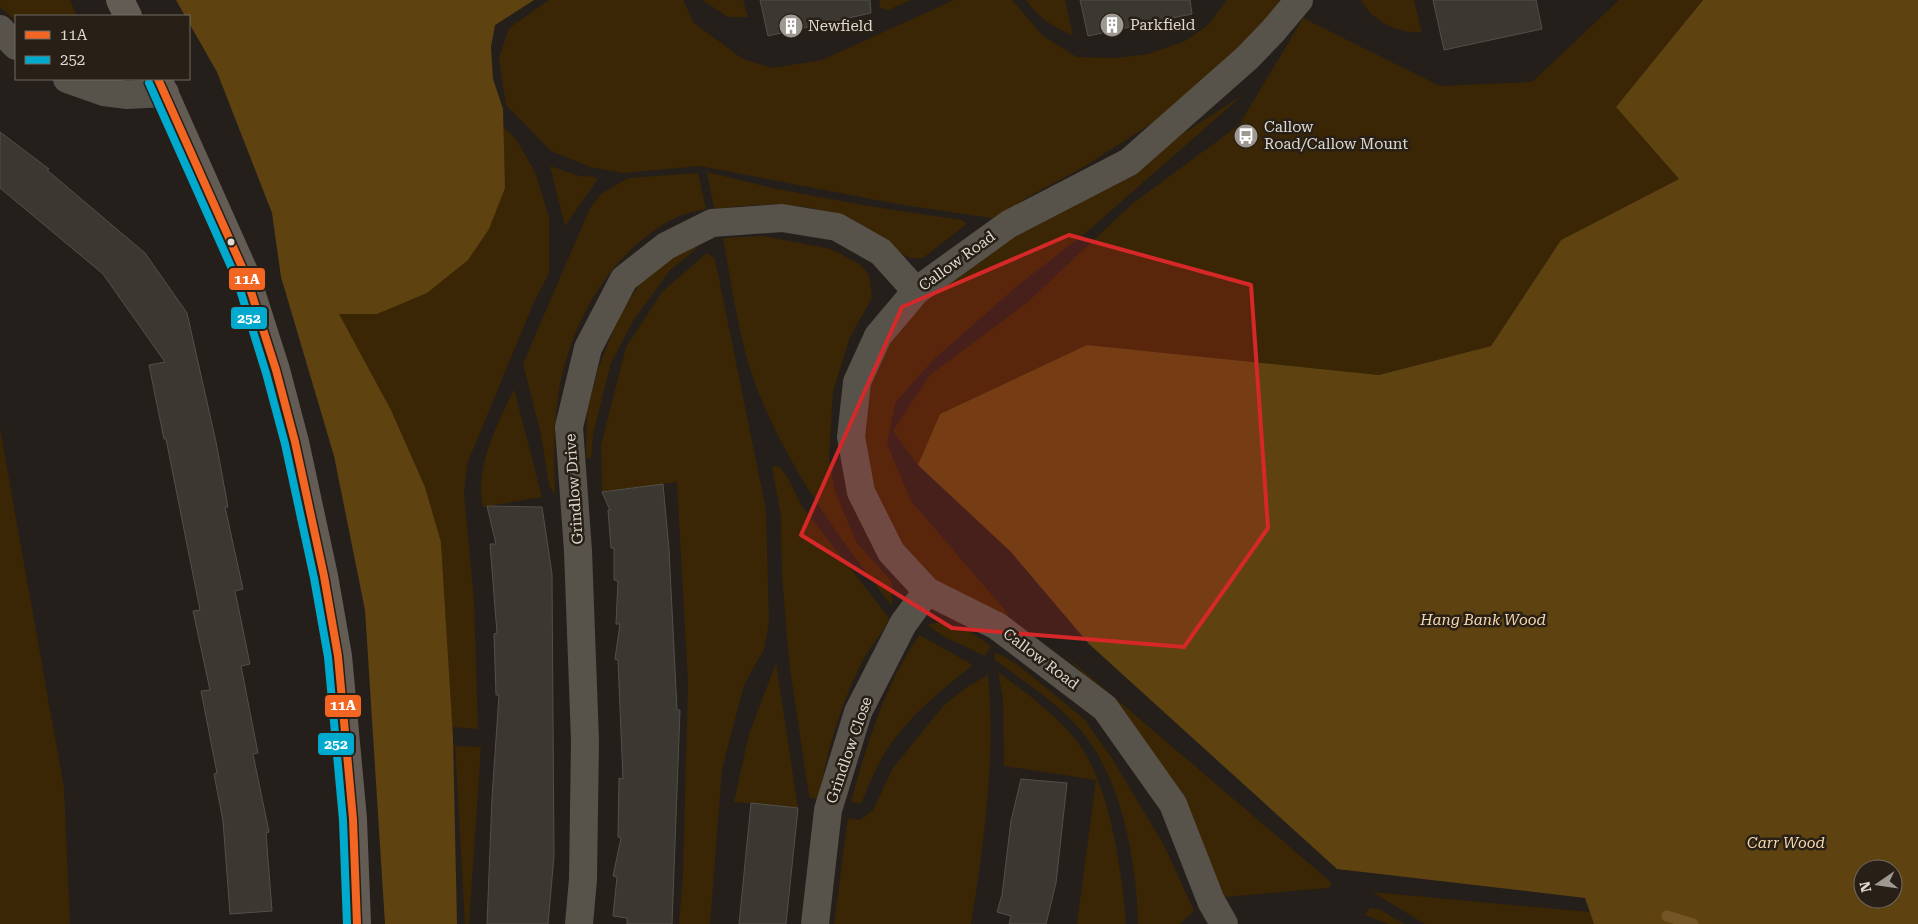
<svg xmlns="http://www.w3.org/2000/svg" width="1918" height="924" viewBox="0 0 1918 924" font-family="'Roboto Serif',serif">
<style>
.green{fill:#3a2604}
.forest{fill:#5e4210;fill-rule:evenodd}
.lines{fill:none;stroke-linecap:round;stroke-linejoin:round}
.stream{stroke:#745626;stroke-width:11}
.building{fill:#3b3731;stroke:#534f4a}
.street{stroke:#57524a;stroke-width:28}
.secondary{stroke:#635c54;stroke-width:28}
.bus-1-casing{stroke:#282016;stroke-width:11}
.bus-2-casing{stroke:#282016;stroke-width:11}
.bus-1{stroke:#f26522;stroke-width:8}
.bus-2{stroke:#00a9ce;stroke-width:8}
.marked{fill:#d62828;fill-opacity:0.2;stroke:#d62828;stroke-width:4;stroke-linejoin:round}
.bus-dot{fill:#ded9d1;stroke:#282016;stroke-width:2}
.labels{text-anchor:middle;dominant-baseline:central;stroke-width:5;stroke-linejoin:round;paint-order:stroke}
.poi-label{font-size:15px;fill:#ded9d1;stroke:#282016;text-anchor:start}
.street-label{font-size:15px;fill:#ded9d1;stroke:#282016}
.park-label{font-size:15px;font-style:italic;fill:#f7d8ac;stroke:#282016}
.line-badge{stroke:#282016;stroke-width:2}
.badge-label{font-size:14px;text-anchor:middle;font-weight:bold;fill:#fff}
</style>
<rect width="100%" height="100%" fill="#241f1a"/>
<!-- green -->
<g class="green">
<path d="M 0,0 L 70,0 L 77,16 L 16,16 L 16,21 L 0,7 Z"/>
<path d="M 549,0 L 683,0 L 694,23 L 743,59 L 772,68 L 822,60 L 954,0 L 1012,0 L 1043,36 L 1077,57 L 1116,58 L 1148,54 L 1185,41 L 1208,25 L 1227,0 L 1280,0 L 1250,39 L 1171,111 L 1082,168 L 1026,198 L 997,219 L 897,204 L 700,166 L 623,173 L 590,167 L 551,151 L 506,105 L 499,58 L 509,28 Z"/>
<path d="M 702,0 L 743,0 L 748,17 L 728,17 Z"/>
<path d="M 879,0 L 911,0 L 888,10 L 880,8 Z"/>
<path d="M 1026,0 L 1065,0 L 1073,36 C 1054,27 1038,18 1026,0 Z"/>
<path d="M 1361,0 L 1414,0 L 1422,32 C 1398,34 1373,22 1361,0 Z"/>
<path d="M 1619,0 L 1703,0 L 1616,107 L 1679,179 L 1561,240 L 1491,346 L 1379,375 L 1087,345 L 940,414 L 918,465 L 893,431 L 930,375 L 1028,302 L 1132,204 L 1239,125 L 1303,18 L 1440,86 L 1532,82 Z"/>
<path d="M 1244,94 L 1088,231 L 1017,286 L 932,361 L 895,403 L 887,444 L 911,501 L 1009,615 L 988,612 L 944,592 L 905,554 L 879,511 L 862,445 L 870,378 L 887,338 L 943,286 L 992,247 L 1127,170 Z"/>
<path d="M 502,126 L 516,139 L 535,172 L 549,217 L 549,273 L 534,302 L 467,464 L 464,494 L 474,600 L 478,729 L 452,727 L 441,542 L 425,487 L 391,410 L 338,314 L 378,314 L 502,145 Z"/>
<path d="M 550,166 L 580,176 L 595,177 L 597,180 L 565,226 Z"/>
<path d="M 707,172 L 772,188 L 868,206 L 962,220 L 967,224 L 923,258 L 910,258 C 888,246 867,228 844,218 C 803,200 756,204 714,209 Z"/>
<path d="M 698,173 L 706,209 C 697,211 686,213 677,217 C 612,249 571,321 559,390 C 553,426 554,461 555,496 L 549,485 L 541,435 L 523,364 L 590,208 L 601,194 L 628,178 Z"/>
<path d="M 763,236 L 831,249 L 861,265 L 869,275 L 872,298 L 850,337 L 833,391 L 829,459 L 835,491 L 856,542 L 892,582 L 892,606 C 841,541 783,461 755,383 C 738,337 732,286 723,238 Z"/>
<path d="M 691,244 L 697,245 L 697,248 L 670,270 L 633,321 L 611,363 L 593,434 L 591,458 L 586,458 L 587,412 L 598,369 L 620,314 L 643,279 Z"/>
<path d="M 707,253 L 715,259 L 766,510 L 769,622 L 764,649 L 744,685 L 722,769 L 710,924 L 679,924 L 683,874 L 688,683 L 677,482 L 602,492 L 601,445 L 626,347 L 662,292 Z"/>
<path d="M 514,389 L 542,497 L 483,507 C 474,467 498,424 514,389 Z"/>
<path d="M 0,429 L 64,788 L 70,924 L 0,924 Z"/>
<path d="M 779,466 L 788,478 L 801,505 L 889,618 C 883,635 868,647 861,664 C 840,706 826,753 819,800 L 809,797 L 789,661 L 782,575 L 781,516 L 772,467 Z"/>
<path d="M 942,622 L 969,631 L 991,646 L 985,656 L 945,637 L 927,625 Z"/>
<path d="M 919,635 L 973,665 C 942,689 907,718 886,751 C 876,767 868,786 861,804 L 851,802 C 867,743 884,687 919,635 Z"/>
<path d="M 1060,651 L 1332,883 L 1328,888 L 1225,897 L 1188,816 L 1110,699 Z"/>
<path d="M 995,652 L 1017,664 L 1084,719 L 1111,757 L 1164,845 L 1194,911 L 1180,924 L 1138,924 C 1137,862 1121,773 1077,726 C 1054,700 1021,680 994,659 Z"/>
<path d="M 776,663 L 798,808 L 734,802 L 749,734 Z"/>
<path d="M 998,672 C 1028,695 1062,718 1083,750 C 1111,794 1122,872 1126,924 L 1077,924 L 1096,780 L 1004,766 L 1003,698 Z"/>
<path d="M 988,675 C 996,757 984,842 971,924 L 834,924 L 848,818 L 860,820 L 873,810 L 893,768 L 944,705 L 967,687 Z"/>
<path d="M 455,746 L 481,747 L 469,924 L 465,924 Z"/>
<path d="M 1372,892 L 1590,912 L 1594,924 L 1425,924 Z"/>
<path d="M 1370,908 L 1379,909 L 1404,924 L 1388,924 L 1365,915 Z"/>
</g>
<!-- forest -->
<g class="forest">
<path d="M 176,0 L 534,0 L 495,25 L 491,47 L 493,79 L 503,109 L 505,188 L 489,229 L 468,260 L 427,293 L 377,314 L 339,314 L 391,410 L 425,487 L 441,542 L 453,738 L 457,924 L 385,924 L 365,610 L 334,456 L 281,277 L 272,213 L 217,72 L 189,23 L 189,16 L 185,16 Z"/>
<path d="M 1703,0 L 1918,0 L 1918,924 L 1594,924 L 1585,898 L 1337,869 L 1089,644 L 1011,552 L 918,465 L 940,414 L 1087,345 L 1379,375 L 1491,346 L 1561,240 L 1679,179 L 1616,107 ZM 1863,869 L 1893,869 L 1893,899 L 1863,899 Z"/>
</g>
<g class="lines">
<!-- stream -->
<path class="stream" d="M 1667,916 L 1693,924"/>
</g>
<!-- building -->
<g class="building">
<path d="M 760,0 L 870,0 L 871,13 L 768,36 Z"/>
<path d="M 1080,0 L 1190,0 L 1192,14 L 1088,36 Z"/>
<path d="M 1433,0 L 1536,0 L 1542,29 L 1444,50 Z"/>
<path d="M 0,132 L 49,169 L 47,170 L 145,253 L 187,313 L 216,442 L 228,507 L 225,507 L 243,589 L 235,591 L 250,664 L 241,666 L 258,753 L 253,754 L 269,832 L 266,833 L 272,911 L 230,914 L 223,821 L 214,774 L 217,773 L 201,691 L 210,690 L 193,611 L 200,610 L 166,439 L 164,439 L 149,365 L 165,362 L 103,274 L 0,188 Z"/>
<path d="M 663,484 L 669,549 L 677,710 L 680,710 L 672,924 L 627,924 L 627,918 L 613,916 L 617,877 L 613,876 L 621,838 L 618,837 L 619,778 L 623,779 L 618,660 L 615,659 L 620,624 L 616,624 L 618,581 L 614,580 L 614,548 L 611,548 L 608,510 L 610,510 L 602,492 Z"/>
<path d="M 487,506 L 542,507 L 552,574 L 554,856 L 548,924 L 487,924 L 492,798 L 499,695 L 496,695 L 494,634 L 497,633 L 490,544 L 496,544 Z"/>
<path d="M 1021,779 L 1067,783 L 1056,883 L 1046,924 L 1009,924 L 1011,916 L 997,912 L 1002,895 L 1011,821 Z"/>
<path d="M 751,803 L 798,808 L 786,924 L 739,924 Z"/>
</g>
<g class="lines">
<!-- street -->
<g class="street">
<path d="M 0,29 L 16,46"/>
<path d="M 67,79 L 104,92 L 127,95 L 165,93"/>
<path d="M 579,924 L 583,879 L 585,741 L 578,551 L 569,427 L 588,348 L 624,279 L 666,246 L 712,223 L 782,218 L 837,227 L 881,252 L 916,291"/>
<path d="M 815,924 L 828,810 L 858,712 L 903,624 L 927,591"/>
<path d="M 1224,924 L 1211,901 L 1173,804 L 1105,708 L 997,626 L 927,591 L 891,552 L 861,492 L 851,437 L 857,382 L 878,336 L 916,291 L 1009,224 L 1129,162 L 1247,58 L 1273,31 L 1299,0"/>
</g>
<!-- secondary -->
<g class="secondary">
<path d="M 120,0 L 128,16"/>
<path d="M 158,79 L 246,276 L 276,370 L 295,442 L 324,576 L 338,656 L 353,819 L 357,924"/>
</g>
<defs>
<path id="bus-1" d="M 158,79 L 246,276 L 276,370 L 295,442 L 324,576 L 338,656 L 353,819 L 357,924"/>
<path id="bus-2" d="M 149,83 L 237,280 L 266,373 L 285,444 L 314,578 L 328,657 L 343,820 L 347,924"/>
</defs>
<!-- bus-1 casing -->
<use href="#bus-1" class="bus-1-casing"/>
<!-- bus-2 casing -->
<use href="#bus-2" class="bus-2-casing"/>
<!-- bus-1 -->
<use href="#bus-1" class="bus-1"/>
<!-- bus-2 -->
<use href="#bus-2" class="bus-2"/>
</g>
<!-- marked area -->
<path class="marked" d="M 1069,235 L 1251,285 L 1268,528 L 1184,647 L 952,628 L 801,535 L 902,307 Z"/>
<!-- icons -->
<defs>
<symbol id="building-disc" viewBox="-11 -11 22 22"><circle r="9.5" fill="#9d9891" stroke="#282016"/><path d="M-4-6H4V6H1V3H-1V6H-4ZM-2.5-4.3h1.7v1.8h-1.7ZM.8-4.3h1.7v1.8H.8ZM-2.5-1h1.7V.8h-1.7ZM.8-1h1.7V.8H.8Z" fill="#fff"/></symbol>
<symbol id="bus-disc" viewBox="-11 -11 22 22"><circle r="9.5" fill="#9d9891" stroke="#282016"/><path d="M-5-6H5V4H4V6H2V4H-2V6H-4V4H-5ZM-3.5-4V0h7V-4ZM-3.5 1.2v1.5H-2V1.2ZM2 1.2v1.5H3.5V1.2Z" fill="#fff"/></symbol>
</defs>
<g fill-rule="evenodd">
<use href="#building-disc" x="1098" y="11" width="28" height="28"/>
<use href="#building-disc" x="777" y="12" width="28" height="28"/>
<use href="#bus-disc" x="1232" y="122" width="28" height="28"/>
</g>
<!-- markers -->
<circle class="bus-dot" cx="231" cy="242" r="4.5"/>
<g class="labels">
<!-- poi labels -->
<g class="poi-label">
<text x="1130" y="25">Parkfield</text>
<text x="808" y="26">Newfield</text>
<text x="1264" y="127">Callow<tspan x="1264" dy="17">Road/Callow Mount</tspan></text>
</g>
<!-- street labels -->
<g class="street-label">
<text transform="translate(957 261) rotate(-36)">Callow Road</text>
<text transform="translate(574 489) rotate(-94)">Grindlow Drive</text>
<text transform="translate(1041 659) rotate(37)">Callow Road</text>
<text transform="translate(849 750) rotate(-71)">Grindlow Close</text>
</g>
<!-- park labels -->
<g class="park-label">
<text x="1483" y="620">Hang Bank Wood</text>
<text x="1786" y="843">Carr Wood</text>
</g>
</g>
<g class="line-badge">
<rect x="228" y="267" width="38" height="24" rx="5" fill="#f26522"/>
<rect x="230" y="306" width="38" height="24" rx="5" fill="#00a9ce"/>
<rect x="324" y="694" width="38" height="24" rx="5" fill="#f26522"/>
<rect x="317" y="732" width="38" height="24" rx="5" fill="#00a9ce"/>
</g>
<g class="badge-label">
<text x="247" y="284">11A</text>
<text x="249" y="323">252</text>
<text x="343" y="710">11A</text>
<text x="336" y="749">252</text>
</g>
<!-- legend -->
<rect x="15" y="15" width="175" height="65" fill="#282016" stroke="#716a61"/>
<rect x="25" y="31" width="25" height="8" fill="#f26522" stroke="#716a61"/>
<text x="60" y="40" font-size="15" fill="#ded9d1">11A</text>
<rect x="25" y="56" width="25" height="8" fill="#00a9ce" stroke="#716a61"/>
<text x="60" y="65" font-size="15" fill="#ded9d1">252</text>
<!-- north arrow -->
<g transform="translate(1878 884) rotate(257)"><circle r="24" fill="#282016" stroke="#716a61"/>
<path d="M0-4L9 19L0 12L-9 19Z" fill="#9d9891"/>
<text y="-8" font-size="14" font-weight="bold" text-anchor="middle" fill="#ded9d1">N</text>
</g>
</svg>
